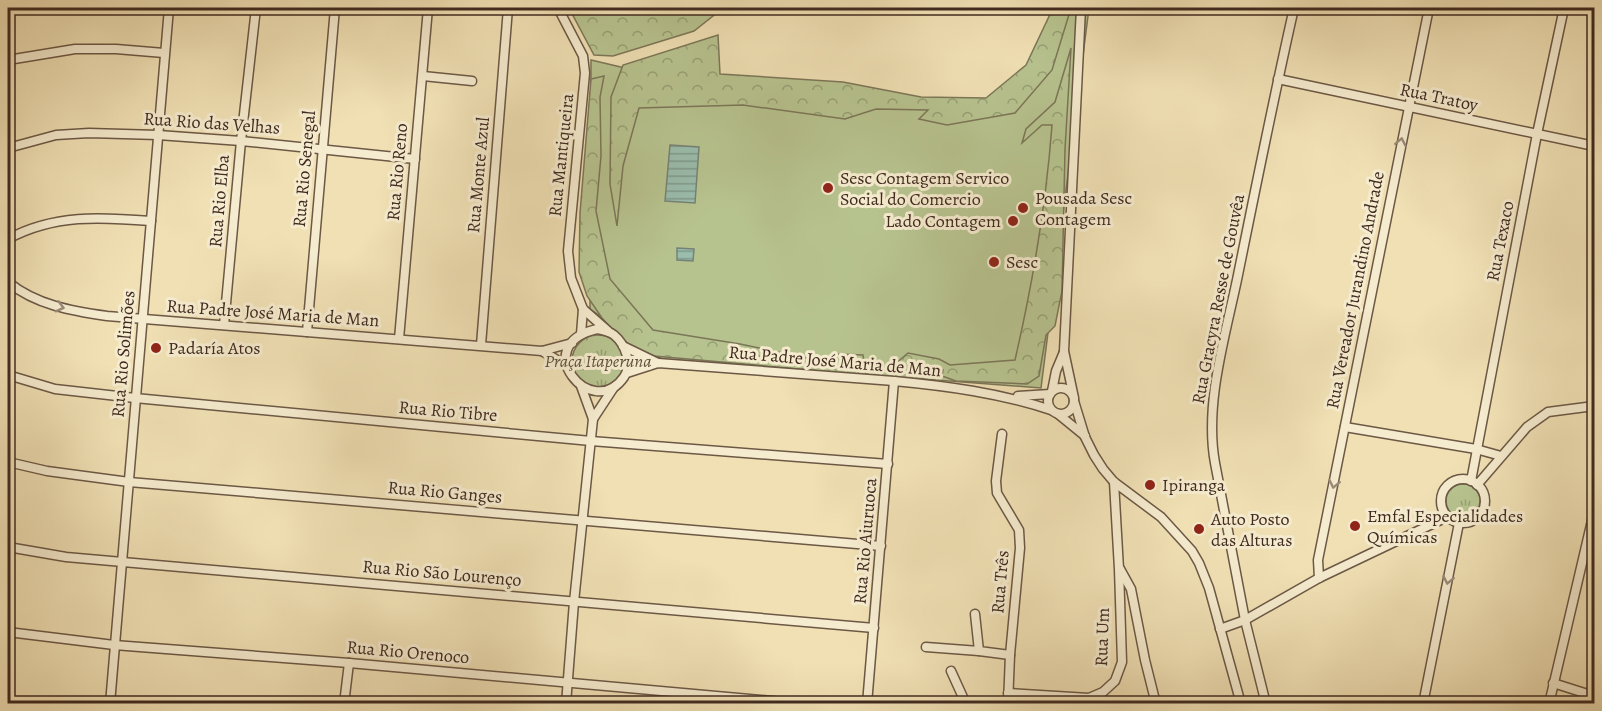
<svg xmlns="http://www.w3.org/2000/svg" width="1602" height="711" viewBox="0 0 1602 711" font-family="Alegreya,serif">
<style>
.grass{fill:#b7c38f;stroke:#7c7658;stroke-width:1.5}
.forest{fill:url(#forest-crowns);stroke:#7c7658;stroke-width:1.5}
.park{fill:url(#park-tufts);stroke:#7c7658;stroke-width:1.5}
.water{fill:url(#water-rules);stroke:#768275;stroke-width:1.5}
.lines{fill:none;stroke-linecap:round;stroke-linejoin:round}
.minor-casing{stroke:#6c5845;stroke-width:11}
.minor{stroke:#f5ebce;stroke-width:8}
.oneway{stroke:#9a8a77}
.poi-dot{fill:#8f2418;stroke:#f5ebce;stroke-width:2}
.labels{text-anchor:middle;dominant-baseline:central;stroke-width:6;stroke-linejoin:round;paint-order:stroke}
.street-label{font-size:18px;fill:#402a20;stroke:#f5ebce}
.poi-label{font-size:18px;fill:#402a20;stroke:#f5ebce;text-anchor:start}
.park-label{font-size:18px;font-style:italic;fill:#5e503c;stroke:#f5ebce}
</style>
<defs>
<pattern id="forest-crowns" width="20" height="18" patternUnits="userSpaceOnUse" patternTransform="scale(1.5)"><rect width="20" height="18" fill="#b7c38f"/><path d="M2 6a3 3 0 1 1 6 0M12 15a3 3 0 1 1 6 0" fill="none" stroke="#969f74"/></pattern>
<pattern id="park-tufts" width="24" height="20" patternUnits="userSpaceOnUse" patternTransform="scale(1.5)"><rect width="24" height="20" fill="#b7c38f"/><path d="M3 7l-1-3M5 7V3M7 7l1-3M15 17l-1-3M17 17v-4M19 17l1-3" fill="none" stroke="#969f74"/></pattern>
<pattern id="water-rules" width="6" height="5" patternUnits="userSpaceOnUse" patternTransform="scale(1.5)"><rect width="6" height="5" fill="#9abdad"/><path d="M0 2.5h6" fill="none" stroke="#7f9a8c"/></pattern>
</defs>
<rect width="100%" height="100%" fill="#f0e0b4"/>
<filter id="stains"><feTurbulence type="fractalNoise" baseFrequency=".00333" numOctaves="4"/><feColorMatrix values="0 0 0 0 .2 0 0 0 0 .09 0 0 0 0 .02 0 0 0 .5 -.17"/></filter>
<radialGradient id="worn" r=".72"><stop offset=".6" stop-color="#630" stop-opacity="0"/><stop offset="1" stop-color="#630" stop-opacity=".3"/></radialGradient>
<!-- grass -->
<path class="grass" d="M 1063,8 L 1089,8 L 1041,388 L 662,359 L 590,309 L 591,60 L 714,89 L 972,108 L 1043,63 Z"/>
<!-- forest -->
<g class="forest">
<path d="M 569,8 L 723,8 L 694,31 L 613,56 L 594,55 Z"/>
<path d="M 1053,8 L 1071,8 L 1052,70 L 1015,113 L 947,125 L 919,119 L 928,110 L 876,109 L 845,119 L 743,105 L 639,108 L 623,166 L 617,226 L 610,184 L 611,97 L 623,65 L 718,35 L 720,74 L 843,82 L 921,97 L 986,98 L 1026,65 Z"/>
<path d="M 1071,48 L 1065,149 L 1062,291 L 1055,326 L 1046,335 L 1039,376 L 1027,384 L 956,381 L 942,376 L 943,370 L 930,374 L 893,374 L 894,365 L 908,353 L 939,359 L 950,365 L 1015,360 C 1033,282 1046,205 1052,125 L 1042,125 L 1022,143 L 1026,129 L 1055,102 Z"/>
<path d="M 604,76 L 600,97 L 601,156 L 596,211 L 610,279 L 653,330 L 740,344 L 806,358 L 831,360 L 837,354 L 863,355 L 866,375 L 654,356 L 627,345 L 602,318 L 587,296 L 579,272 L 580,213 L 591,79 Z"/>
</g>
<!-- park -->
<g class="park">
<circle cx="598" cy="361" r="26"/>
<circle cx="1463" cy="501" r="17"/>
</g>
<!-- water -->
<g class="water">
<path d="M 670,145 L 699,147 L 695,203 L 665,201 Z"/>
<path d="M 677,248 L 694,249 L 693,261 L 677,260 Z"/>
</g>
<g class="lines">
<defs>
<g id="minor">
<path d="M 558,8 L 583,56 L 585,73 L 568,251 L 571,278 L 583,309 L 608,331"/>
<path d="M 8,60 L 75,49 L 116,49 L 164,53"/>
<path d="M 423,76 L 472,81"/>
<path d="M 1278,79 L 1594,146"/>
<path d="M 8,148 L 56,135 L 89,133 L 158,135 L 241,141 L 415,159"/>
<path d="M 8,239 C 54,214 101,217 151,221"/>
<path d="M 8,282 C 36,305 72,311 107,316 L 542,351 L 572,343"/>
<path d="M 224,325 L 241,141 L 256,8"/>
<path d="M 597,329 C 603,330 609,331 614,335 C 625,344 633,364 624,377 C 592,423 527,345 597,329 Z"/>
<path d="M 307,332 L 335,8"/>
<path d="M 581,334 L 583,309"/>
<path d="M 399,339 L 428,8"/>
<path d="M 481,345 L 508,8"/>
<path d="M 623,346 L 658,363"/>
<path d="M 542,351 L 567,366"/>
<path d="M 627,373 L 658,363 L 894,381 C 947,386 1000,393 1051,410"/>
<path d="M 8,375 L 55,389 L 135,398 L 591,441 L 888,464"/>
<circle cx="1061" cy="401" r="13"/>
<path d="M 1052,391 L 1056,371 L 1064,352"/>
<path d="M 1018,396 L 1050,394"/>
<path d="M 1074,398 L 1064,351 L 1081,8"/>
<path d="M 1074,401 L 1085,437 L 1094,455 L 1103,469 L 1114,482 L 1161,517 L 1192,551 L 1199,563 L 1209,588 L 1241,704"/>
<path d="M 1058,414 L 1085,436"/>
<path d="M 593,419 L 614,387"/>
<path d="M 1345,427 L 1476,449 L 1501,456"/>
<path d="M 1002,434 L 996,481 L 997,493 L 1019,530 L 1020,548 L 1010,655 L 1008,704"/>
<path d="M 8,462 L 47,471 L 129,482 L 881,546"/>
<circle cx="1463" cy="501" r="22"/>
<path d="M 1471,481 L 1537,134 L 1564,8"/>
<path d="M 1477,485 L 1527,427 L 1548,412 L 1594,406"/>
<path d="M 8,547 L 66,557 L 874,628"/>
<path d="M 1120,569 L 1131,589 L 1145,660 L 1156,704"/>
<path d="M 1319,578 L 1318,560 L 1429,8"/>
<path d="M 975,614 L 979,651 L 1010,655"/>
<path d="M 1220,629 L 1245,620 L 1319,578 L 1447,517"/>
<path d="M 8,632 L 114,645 L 349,663 L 806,704"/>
<path d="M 926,647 L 979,651"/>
<path d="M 951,671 L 966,704"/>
<path d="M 1553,683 L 1594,696"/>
<path d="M 1008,693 L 1089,698 L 1103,692 L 1115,681 L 1122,662 L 1119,569 L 1114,482"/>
<path d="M 110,704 L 169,8"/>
<path d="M 344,704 L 349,663"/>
<path d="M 566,704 L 574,602 L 593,419 L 581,386"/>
<path d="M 867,704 L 894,381"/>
<path d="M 1266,704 L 1245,620 L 1215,463 C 1204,403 1226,334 1238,275 C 1256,186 1274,96 1294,8"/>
<path d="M 1423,704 L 1459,523"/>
<path d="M 1549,704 L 1594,512"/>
</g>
</defs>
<!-- minor casing -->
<use href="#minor" class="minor-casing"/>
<!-- minor -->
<use href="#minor" class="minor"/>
</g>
<!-- one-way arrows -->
<defs><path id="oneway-chevron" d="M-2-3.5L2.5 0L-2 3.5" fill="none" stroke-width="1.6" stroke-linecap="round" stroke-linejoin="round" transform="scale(1.5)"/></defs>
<g class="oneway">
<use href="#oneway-chevron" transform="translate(1401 142) rotate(-79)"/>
<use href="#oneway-chevron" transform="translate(60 307) rotate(15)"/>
<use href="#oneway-chevron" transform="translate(1334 484) rotate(102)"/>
<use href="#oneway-chevron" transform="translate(1448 580) rotate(101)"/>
</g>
<!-- markers -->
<g class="poi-dot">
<circle cx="828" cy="188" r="6"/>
<circle cx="1023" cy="208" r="6"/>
<circle cx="1013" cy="221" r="6"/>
<circle cx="994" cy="262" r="6"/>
<circle cx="156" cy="348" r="6"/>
<circle cx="1150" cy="485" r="6"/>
<circle cx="1355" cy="526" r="6"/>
<circle cx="1199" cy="529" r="6"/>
</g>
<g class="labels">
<!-- street labels -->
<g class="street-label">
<text transform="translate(1439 97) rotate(12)">Rua Tratoy</text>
<text transform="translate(212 123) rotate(4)">Rua Rio das Velhas</text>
<text transform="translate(561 155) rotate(-84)">Rua Mantiqueira</text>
<text transform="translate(304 169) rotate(-85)">Rua Rio Senegal</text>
<text transform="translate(397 172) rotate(-85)">Rua Rio Reno</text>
<text transform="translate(478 175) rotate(-85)">Rua Monte Azul</text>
<text transform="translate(219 201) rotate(-85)">Rua Rio Elba</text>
<text transform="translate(1500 241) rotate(-79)">Rua Texaco</text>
<text transform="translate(1355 290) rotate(-79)">Rua Vereador Jurandino Andrade</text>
<text transform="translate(1218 299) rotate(-79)">Rua Gracyra Resse de Gouvêa</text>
<text transform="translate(273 313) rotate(4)">Rua Padre José Maria de Man</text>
<text transform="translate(123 354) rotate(-85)">Rua Rio Solimões</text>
<text transform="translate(835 361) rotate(5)">Rua Padre José Maria de Man</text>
<text transform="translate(448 411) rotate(5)">Rua Rio Tibre</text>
<text transform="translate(445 492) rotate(5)">Rua Rio Ganges</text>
<text transform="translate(865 541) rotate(-85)">Rua Rio Aiuruoca</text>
<text transform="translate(442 573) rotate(5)">Rua Rio São Lourenço</text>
<text transform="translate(1000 582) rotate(-85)">Rua Três</text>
<text transform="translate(1102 637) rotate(-88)">Rua Um</text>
<text transform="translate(408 652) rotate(5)">Rua Rio Orenoco</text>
</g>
<!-- poi labels -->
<g class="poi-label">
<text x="840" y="178">Sesc Contagem Servico<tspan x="840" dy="21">Social do Comercio</tspan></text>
<text x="1035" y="198">Pousada Sesc<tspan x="1035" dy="21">Contagem</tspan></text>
<text x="1001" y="221" text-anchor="end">Lado Contagem</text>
<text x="1006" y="262">Sesc</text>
<text x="168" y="348">Padaría Atos</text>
<text x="1162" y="485">Ipiranga</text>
<text x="1367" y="516">Emfal Especialidades<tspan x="1367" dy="21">Químicas</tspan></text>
<text x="1211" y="519">Auto Posto<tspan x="1211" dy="21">das Alturas</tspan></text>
</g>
<!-- park labels -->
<g class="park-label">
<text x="598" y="361">Praça Itaperuna</text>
</g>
</g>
<!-- margin -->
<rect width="1602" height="711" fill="none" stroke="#f0e0b4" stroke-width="30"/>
<rect x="9" y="9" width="1584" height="693" fill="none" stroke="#402a20" stroke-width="3"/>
<rect x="15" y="15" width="1572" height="681" fill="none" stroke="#402a20" stroke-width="1.5"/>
<rect width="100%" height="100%" filter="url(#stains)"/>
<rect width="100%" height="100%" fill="url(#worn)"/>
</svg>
